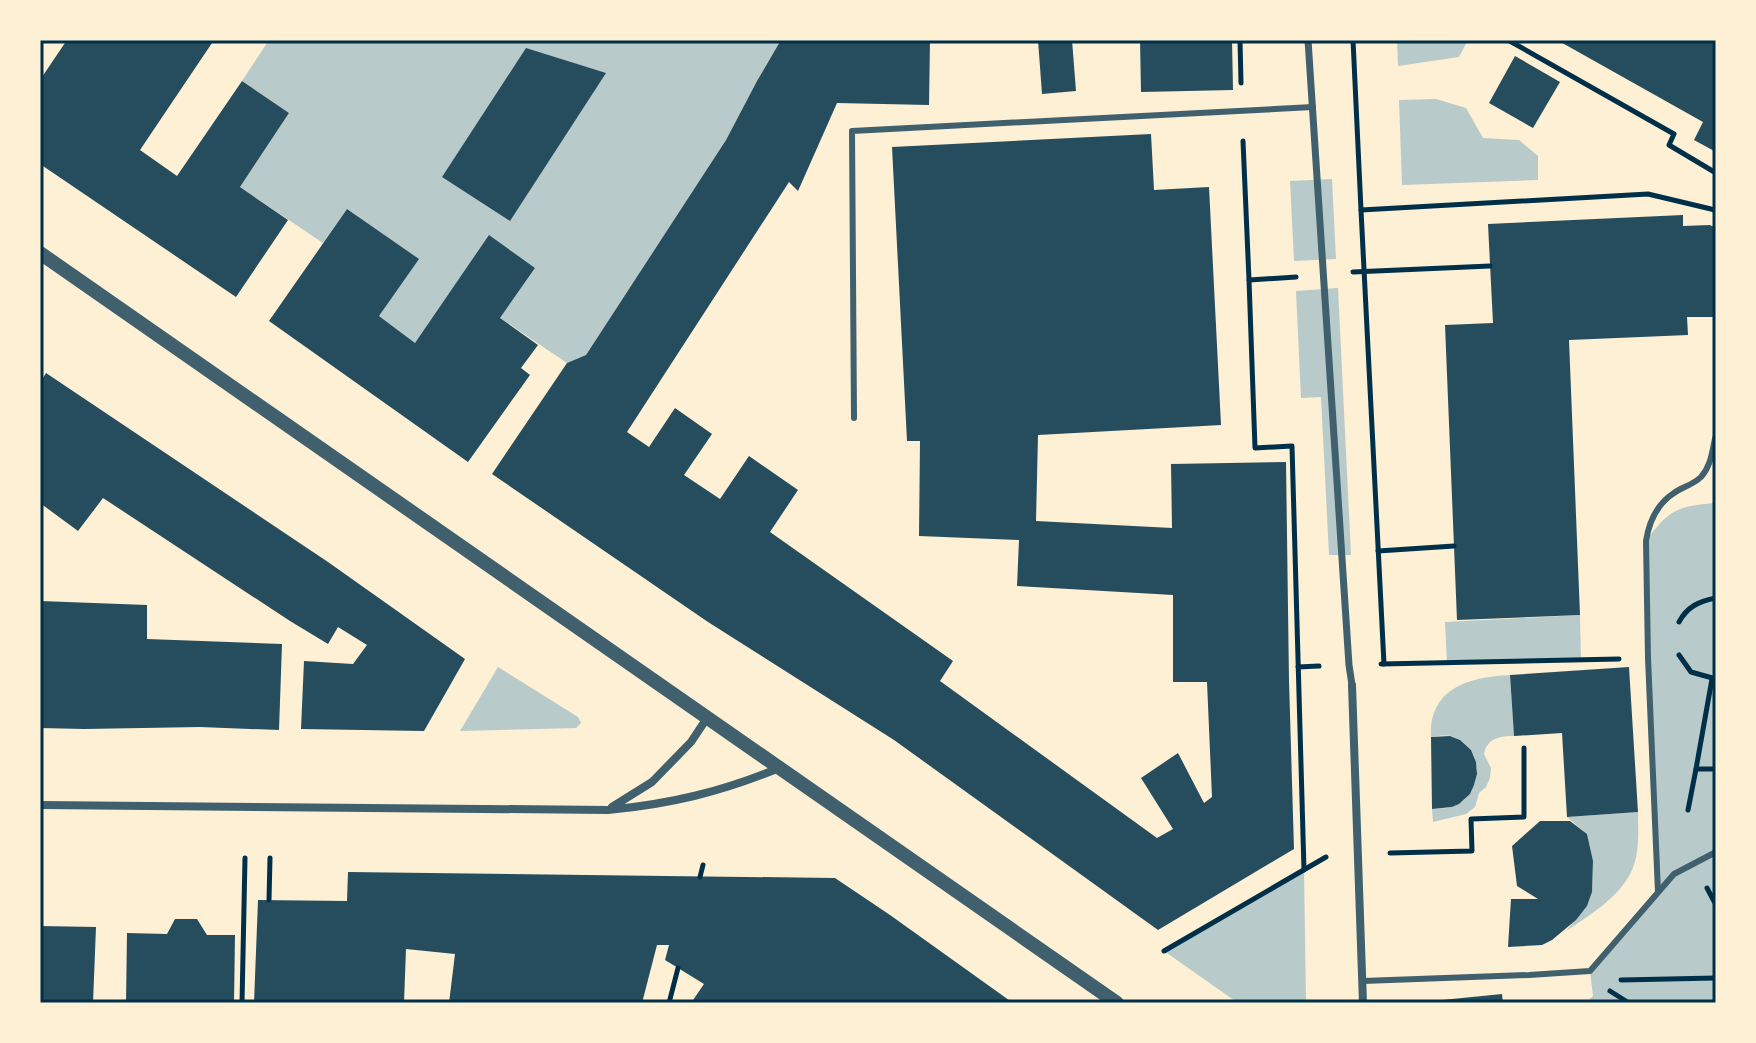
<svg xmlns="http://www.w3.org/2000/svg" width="1756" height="1043" viewBox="0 0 1756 1043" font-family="'Golos Text',sans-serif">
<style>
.green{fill:#b9caca}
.building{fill:#264d5e}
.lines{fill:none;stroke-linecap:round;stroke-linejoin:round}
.path{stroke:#003049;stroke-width:5}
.service{stroke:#3f606c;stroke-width:6}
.pedestrian{stroke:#3f606c;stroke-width:7}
.minor{stroke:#3f606c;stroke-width:8}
.tertiary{stroke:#3f606c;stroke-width:14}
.neatline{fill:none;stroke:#003049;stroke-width:3}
</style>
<rect width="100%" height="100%" fill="#fdf0d5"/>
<!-- green -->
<g class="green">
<path d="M 269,40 L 781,40 L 757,81 L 726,140 L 586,355 L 567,363 L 500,318 L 535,268 L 490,236 L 415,343 L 379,316 L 418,259 L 347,209 L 323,243 L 240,187 L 289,113 L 242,81 Z"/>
<path d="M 1397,40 L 1468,40 L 1459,57 L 1398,66 Z"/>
<path d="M 1436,99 L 1466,108 L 1483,138 L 1519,140 L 1538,156 L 1538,180 L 1402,185 L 1399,100 Z"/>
<path d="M 1332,179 L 1336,259 L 1294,261 L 1290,181 Z"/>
<path d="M 1338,288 L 1351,555 L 1329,555 L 1321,397 L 1301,398 L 1296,291 Z"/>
<path d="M 1716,484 L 1716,1003 L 1593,1003 L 1589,1000 L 1593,996 L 1590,971 L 1658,892 L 1646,541 C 1669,510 1676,507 1713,503 Z"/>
<path d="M 1580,615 L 1581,660 L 1447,663 L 1445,622 Z"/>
<path d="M 498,667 L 578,717 L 581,723 L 576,728 L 460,731 Z"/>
<path d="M 1510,675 L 1514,736 C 1500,736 1487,738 1484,754 L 1491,768 L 1490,778 L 1486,787 L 1479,793 L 1475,807 L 1466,814 L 1433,822 L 1432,809 C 1440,808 1450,809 1457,805 C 1477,794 1485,762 1466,746 C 1462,742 1456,737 1450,736 C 1445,735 1437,736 1431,737 C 1429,688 1469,677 1510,675 Z"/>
<path d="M 1638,812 C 1638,830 1640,852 1632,870 C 1620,897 1590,915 1566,931 L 1587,906 L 1592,892 L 1593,862 L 1587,834 L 1567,817 Z"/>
<path d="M 1304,870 L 1306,1003 L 1238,1003 L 1164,951 Z"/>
</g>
<!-- building -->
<g class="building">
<path d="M 67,40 L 214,40 L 140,150 L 177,176 L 242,81 L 289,113 L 240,187 L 288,220 L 236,297 L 40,164 L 40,75 L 42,77 Z"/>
<path d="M 781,40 L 930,40 L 929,105 L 837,103 L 798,191 L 789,182 L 627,432 L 649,447 L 675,408 L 712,434 L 684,475 L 720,499 L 749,456 L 798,490 L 770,532 L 953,661 L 940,681 L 1157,838 L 1173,829 L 1141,778 L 1178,753 L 1204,803 L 1212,797 L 1207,682 L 1173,682 L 1173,595 L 1017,586 L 1019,540 L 919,536 L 920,441 L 907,441 L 892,147 L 1151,134 L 1154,190 L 1209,187 L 1221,425 L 1038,435 L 1036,521 L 1172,528 L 1171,464 L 1286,462 L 1289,681 L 1294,849 L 1158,930 L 894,740 L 708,622 L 492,474 L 567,363 L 586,355 L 726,140 L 757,81 Z"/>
<path d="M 1038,40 L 1072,40 L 1076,91 L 1042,94 Z"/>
<path d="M 1140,40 L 1232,40 L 1233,90 L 1141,92 Z"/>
<path d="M 1557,40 L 1716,40 L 1716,152 L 1694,140 L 1703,122 Z"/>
<path d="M 526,48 L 606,73 L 510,221 L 442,177 Z"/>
<path d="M 1515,56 L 1560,82 L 1533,128 L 1489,103 Z"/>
<path d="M 347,209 L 419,259 L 379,316 L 415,343 L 489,235 L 535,268 L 500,318 L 538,345 L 521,368 L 530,375 L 468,462 L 269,321 Z"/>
<path d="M 1683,215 L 1683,226 L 1710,225 L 1716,228 L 1716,317 L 1687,317 L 1688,335 L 1569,340 L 1580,615 L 1457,620 L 1445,325 L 1493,323 L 1488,224 Z"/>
<path d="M 46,373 L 328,562 L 465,659 L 424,731 L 301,729 L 304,661 L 353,664 L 367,645 L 338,627 L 328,644 L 290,621 L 103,498 L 78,531 L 40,503 L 40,383 Z"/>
<path d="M 40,601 L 147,605 L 147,639 L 282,644 L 279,730 L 200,727 L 84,729 L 40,728 Z"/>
<path d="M 1629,667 L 1638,812 L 1567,817 L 1562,733 L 1514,736 L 1510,675 Z"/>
<path d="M 1450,736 L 1460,740 L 1471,750 L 1476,762 L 1477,774 L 1474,785 L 1470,794 L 1459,804 L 1452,807 L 1432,809 L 1431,737 Z"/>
<path d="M 1540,821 L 1570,821 L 1587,834 L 1593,861 L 1592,892 L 1587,906 L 1576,920 L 1552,940 L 1542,945 L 1508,947 L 1511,899 L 1538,899 L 1517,886 L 1512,846 Z"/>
<path d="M 348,872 L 835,878 L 890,915 L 1013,1003 L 691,1003 L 704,984 L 665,960 L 669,945 L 657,945 L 642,1003 L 449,1003 L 455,954 L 406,949 L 404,1003 L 254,1003 L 258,900 L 347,901 Z"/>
<path d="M 175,919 L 197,919 L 207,935 L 235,935 L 234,1003 L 126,1003 L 127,933 L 167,934 Z"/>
<path d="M 40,926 L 96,927 L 93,1003 L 40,1003 Z"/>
<path d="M 1502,994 L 1503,1003 L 1432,1003 L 1432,1001 Z"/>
</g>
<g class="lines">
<!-- path -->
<g class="path">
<path d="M 1240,40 L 1241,83"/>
<path d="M 1353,40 L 1361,210 L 1648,194 L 1711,209 L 1716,211"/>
<path d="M 1508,40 L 1674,134 L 1669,145 L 1716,173"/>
<path d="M 1243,141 L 1249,280 L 1296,277"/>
<path d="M 1361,210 L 1384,664"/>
<path d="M 1353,272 L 1490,266"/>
<path d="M 1249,280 L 1255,448 L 1292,446 L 1304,870"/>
<path d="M 1378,551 L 1454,546"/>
<path d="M 1679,622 C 1687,607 1699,601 1716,598"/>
<path d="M 1679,655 L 1691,672 L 1716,679"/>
<path d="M 1381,664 L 1619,659"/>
<path d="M 1298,667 L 1319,666"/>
<path d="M 1696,769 L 1712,679"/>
<path d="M 1688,810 L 1696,769 L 1716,769"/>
<path d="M 1390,853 L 1472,851 L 1471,819 L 1524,817 L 1524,748"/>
<path d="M 700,877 L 703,865"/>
<path d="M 1707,888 L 1716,905"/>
<path d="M 269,900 L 270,858"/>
<path d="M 1164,951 L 1326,857"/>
<path d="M 1621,980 L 1716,978"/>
<path d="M 1610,991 L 1629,1003"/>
<path d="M 242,1003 L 245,858"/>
<path d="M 669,1003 L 678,968"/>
</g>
<!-- service -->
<g class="service">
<path d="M 854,418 L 852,131 L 1313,107"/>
<path d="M 1658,892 L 1648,658 L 1646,541 C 1649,522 1657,504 1674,493 C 1682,487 1693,485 1701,477 C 1712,465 1712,449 1716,435"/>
<path d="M 1363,981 L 1529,975 L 1590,971 L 1674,874 L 1716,852"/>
</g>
<!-- pedestrian -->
<path class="pedestrian" d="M 1308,40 L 1349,665 L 1352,685"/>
<!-- minor -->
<g class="minor">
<path d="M 1352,685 L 1363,1003"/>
<path d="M 40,805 L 608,810 C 670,804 721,792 779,768"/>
<path d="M 612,807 L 652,782 L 691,742 L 707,718"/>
</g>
<!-- tertiary -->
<path class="tertiary" d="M 40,253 L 1117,1003"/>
</g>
<!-- border -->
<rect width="1756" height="1043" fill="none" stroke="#fdf0d5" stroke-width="84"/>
<rect x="42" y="42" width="1672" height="959" class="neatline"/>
</svg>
